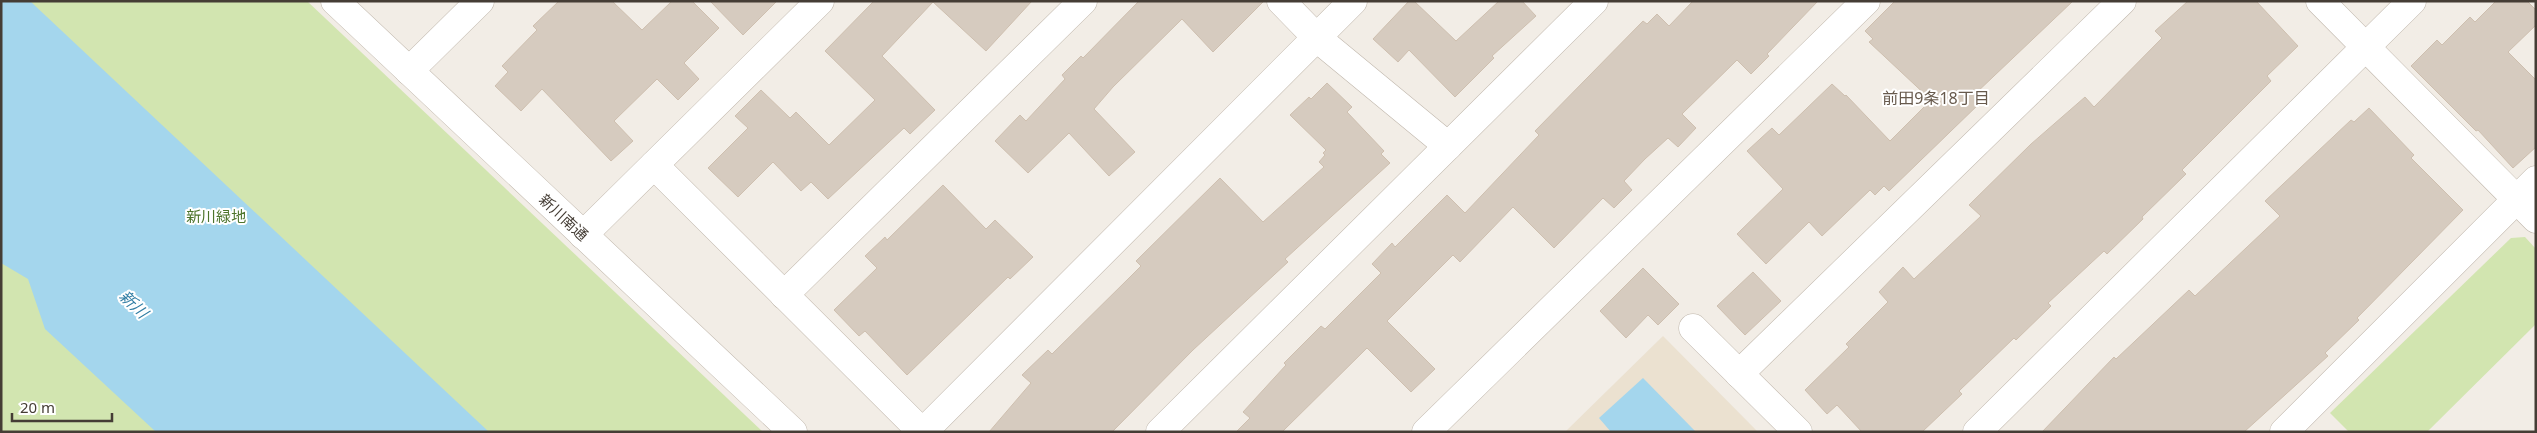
<svg xmlns="http://www.w3.org/2000/svg" width="2537" height="433" viewBox="0 0 2537 433" font-family="'Noto Sans','Noto Sans JP',sans-serif">
<style>
.education{fill:#ebe1d0}
.green{fill:#d2e5b0}
.water{fill:#a4d6ed}
.building{fill:#d6cbbf;stroke:#cebfaf}
.lines{fill:none;stroke-linecap:round;stroke-linejoin:round}
.minor-casing{stroke:#c0b7ac;stroke-width:29}
.tertiary-casing{stroke:#c0b7ac;stroke-width:29}
.minor{stroke:#fff;stroke-width:28}
.tertiary{stroke:#fff;stroke-width:28}
.labels{text-anchor:middle;dominant-baseline:central;stroke-width:4;stroke-linejoin:round;paint-order:stroke}
.park-label{font-size:15px;fill:#4d742b;stroke:#fff}
.street-label{font-size:15px;fill:#453d35;stroke:#fff}
.neighbourhood-label{font-size:16px;fill:#675a4d;stroke:#fff}
.water-label{font-size:16px;font-style:italic;fill:#317ea4;stroke:#fff}
</style>
<rect width="100%" height="100%" fill="#f2ede6"/>
<!-- education -->
<path class="education" d="M 1663,336 L 1758,432 L 1565,432 Z"/>
<!-- green -->
<g class="green">
<path d="M 1,1 L 307,1 L 763,432 L 1,432 Z"/>
<path d="M 2525,237 L 2536,249 L 2536,324 L 2427,432 L 2349,432 L 2330,413 L 2511,238 Z"/>
</g>
<!-- water -->
<g class="water">
<path d="M 1,1 L 30,1 L 489,432 L 156,432 L 45,329 L 28,279 L 1,263 Z"/>
<path d="M 1643,378 L 1696,432 L 1611,432 L 1599,418 Z"/>
</g>
<!-- building -->
<g class="building">
<path d="M 559,1 L 612,1 L 642,30 L 672,1 L 692,1 L 719,28 L 684,63 L 699,79 L 678,100 L 657,79 L 614,121 L 633,141 L 611,161 L 542,89 L 521,111 L 495,86 L 508,72 L 502,66 L 537,30 L 533,26 Z"/>
<path d="M 710,1 L 777,1 L 743,35 Z"/>
<path d="M 874,1 L 1032,1 L 986,51 L 933,2 L 882,56 L 935,110 L 910,134 L 904,128 L 828,199 L 811,182 L 801,191 L 773,162 L 738,197 L 708,168 L 748,128 L 735,116 L 761,90 L 790,118 L 796,112 L 829,145 L 875,100 L 825,51 Z"/>
<path d="M 1139,1 L 1264,1 L 1213,52 L 1182,19 L 1113,87 L 1094,109 L 1135,152 L 1109,176 L 1069,133 L 1028,173 L 995,141 L 1020,115 L 1026,121 L 1065,79 L 1062,75 L 1081,56 L 1083,58 Z"/>
<path d="M 1409,1 L 1414,1 L 1456,41 L 1499,1 L 1522,1 L 1536,16 L 1492,56 L 1494,58 L 1455,97 L 1409,50 L 1398,62 L 1373,39 Z"/>
<path d="M 1693,1 L 1818,1 L 1767,54 L 1769,56 L 1751,74 L 1737,60 L 1682,114 L 1696,128 L 1678,147 L 1668,138 L 1645,159 L 1624,181 L 1632,190 L 1614,208 L 1603,198 L 1554,248 L 1513,207 L 1460,262 L 1453,255 L 1387,321 L 1435,369 L 1411,392 L 1367,348 L 1282,432 L 1236,432 L 1250,418 L 1243,412 L 1286,365 L 1284,363 L 1321,326 L 1325,329 L 1381,273 L 1372,264 L 1392,243 L 1395,247 L 1447,195 L 1465,213 L 1539,135 L 1535,131 L 1643,21 L 1647,24 L 1657,14 L 1669,26 Z"/>
<path d="M 1895,1 L 2073,1 L 1974,95 L 1981,102 L 1889,191 L 1884,186 L 1875,195 L 1870,190 L 1822,236 L 1809,222 L 1766,264 L 1737,234 L 1783,189 L 1747,151 L 1772,128 L 1779,135 L 1832,84 L 1845,96 L 1846,95 L 1890,141 L 1931,100 L 1869,42 L 1873,39 L 1865,31 Z"/>
<path d="M 2188,1 L 2256,1 L 2298,46 L 2267,76 L 2271,81 L 2182,170 L 2186,174 L 2142,217 L 2143,219 L 2107,254 L 2104,251 L 2048,303 L 2051,306 L 2016,340 L 2014,338 L 1959,391 L 1962,394 L 1922,432 L 1862,432 L 1837,405 L 1827,414 L 1805,390 L 1849,347 L 1846,344 L 1888,302 L 1879,292 L 1903,267 L 1914,279 L 1981,216 L 1969,205 L 2031,144 L 2085,97 L 2094,107 L 2162,38 L 2155,31 Z"/>
<path d="M 2496,1 L 2527,1 L 2536,10 L 2536,25 L 2508,52 L 2536,80 L 2536,147 L 2513,168 L 2478,130 L 2476,131 L 2411,66 L 2437,40 L 2442,45 L 2470,17 L 2475,22 Z"/>
<path d="M 1327,83 L 1352,107 L 1347,112 L 1384,151 L 1381,154 L 1390,163 L 1285,259 L 1288,262 L 1193,350 L 1112,432 L 989,432 L 1031,383 L 1022,375 L 1048,350 L 1052,354 L 1129,278 L 1141,266 L 1136,261 L 1220,178 L 1263,222 L 1324,167 L 1319,162 L 1325,155 L 1323,153 L 1326,150 L 1290,115 L 1309,97 L 1311,99 Z"/>
<path d="M 2369,108 L 2414,155 L 2411,158 L 2463,210 L 2357,318 L 2359,320 L 2325,353 L 2328,356 L 2244,432 L 2042,432 L 2114,357 L 2116,359 L 2189,290 L 2195,296 L 2280,216 L 2265,201 L 2351,120 L 2354,122 Z"/>
<path d="M 943,185 L 986,229 L 995,220 L 1033,257 L 1010,279 L 1008,277 L 907,375 L 865,331 L 859,336 L 834,310 L 877,268 L 865,256 L 885,237 L 887,240 Z"/>
<path d="M 1643,268 L 1679,304 L 1658,325 L 1648,315 L 1626,338 L 1600,311 Z"/>
<path d="M 1753,272 L 1781,301 L 1745,335 L 1717,306 Z"/>
</g>
<g class="lines">
<defs>
<g id="minor">
<path d="M 1281,1 L 1317,38 L 1448,146"/>
<path d="M 2320,1 L 2536,219"/>
<path d="M 409,71 L 480,1"/>
<path d="M 654,165 L 922,432"/>
<path d="M 583,235 L 820,1"/>
<path d="M 784,295 L 1083,1"/>
<path d="M 1693,328 L 1798,432"/>
<path d="M 1739,374 L 2122,1"/>
<path d="M 923,432 L 1353,1"/>
<path d="M 1160,432 L 1594,1"/>
<path d="M 1426,432 L 1866,1"/>
<path d="M 1977,432 L 2412,1"/>
<path d="M 2284,432 L 2536,180"/>
</g>
<path id="tertiary" d="M 335,1 L 793,432"/>
</defs>
<!-- minor casing -->
<use href="#minor" class="minor-casing"/>
<!-- tertiary casing -->
<use href="#tertiary" class="tertiary-casing"/>
<!-- minor -->
<use href="#minor" class="minor"/>
<!-- tertiary -->
<use href="#tertiary" class="tertiary"/>
</g>
<g class="labels">
<!-- park labels -->
<g class="park-label">
<text x="216" y="216">新川緑地</text>
</g>
<!-- street labels -->
<g class="street-label">
<text transform="translate(564 217) rotate(43)">新川南通</text>
</g>
<!-- neighbourhood labels -->
<g class="neighbourhood-label">
<text x="1936" y="98">前田9条18丁目</text>
</g>
<!-- water labels -->
<g class="water-label">
<text transform="translate(134 304) rotate(44)">新川</text>
</g>
</g>
<!-- border -->
<rect width="2537" height="433" fill="none" stroke="#453d35" stroke-width="5"/>
<!-- scale -->
<path d="M12 413v8h100v-8" fill="none" stroke="#453d35" stroke-width="2.5"/>
<text x="20" y="413" font-size="15" fill="#453d35" stroke="#ffffff" stroke-width="4" paint-order="stroke">20 m</text>
</svg>
